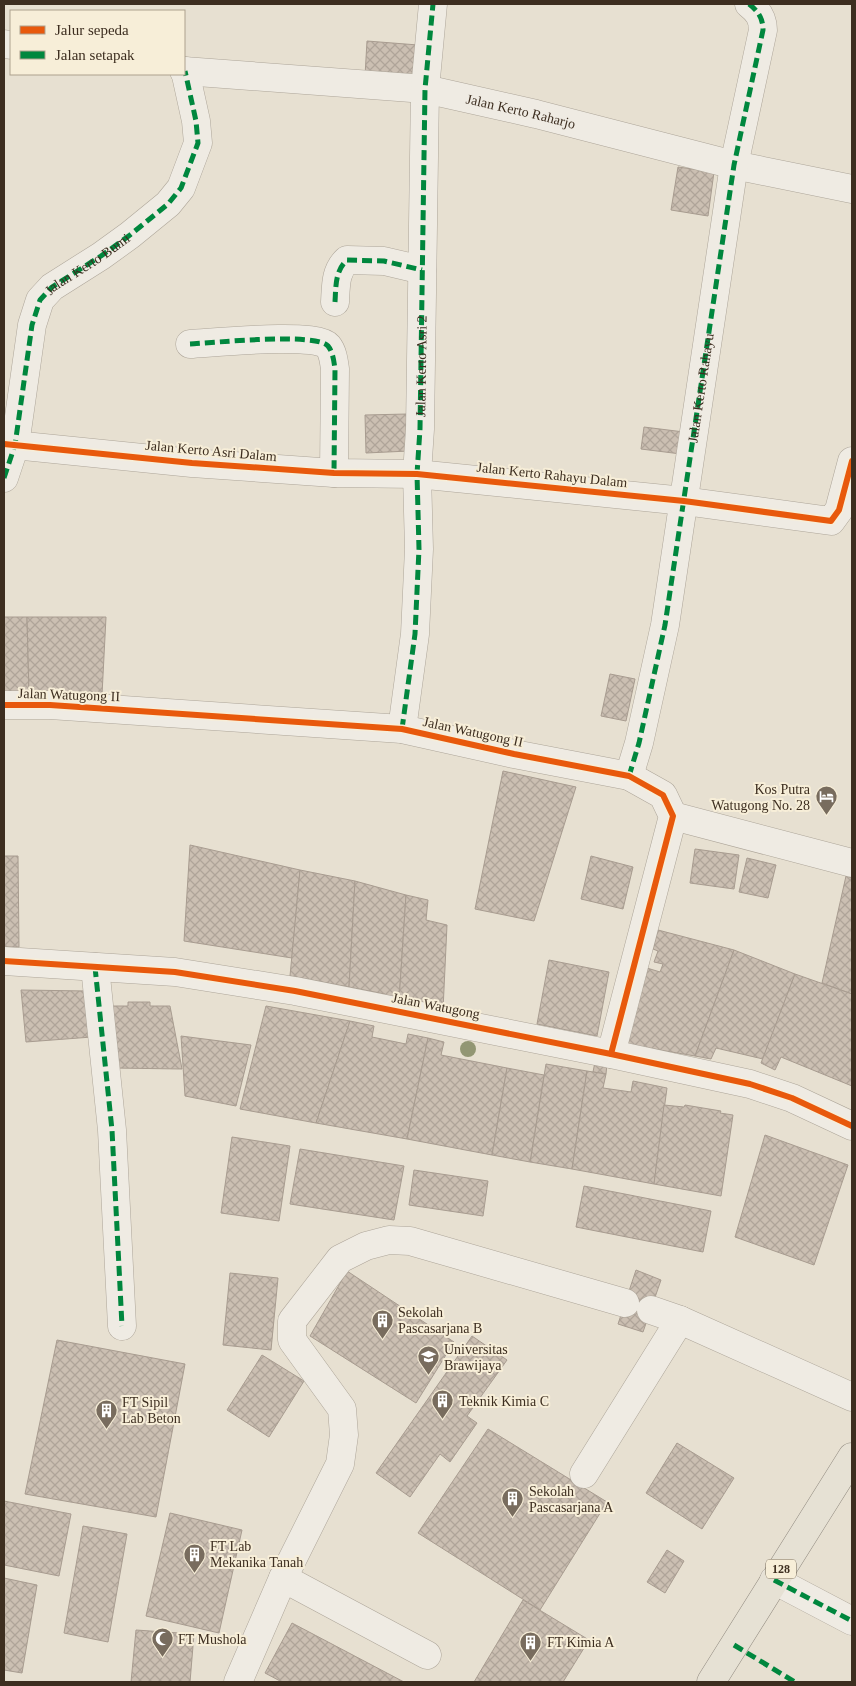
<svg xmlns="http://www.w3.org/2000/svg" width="856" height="1686" viewBox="0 0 856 1686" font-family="'Times New Roman',serif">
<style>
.building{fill:url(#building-cross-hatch);stroke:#a89c90}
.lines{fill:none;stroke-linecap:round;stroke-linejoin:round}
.minor-casing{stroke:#ada599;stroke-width:29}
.major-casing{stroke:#928b80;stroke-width:29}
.minor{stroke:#efebe3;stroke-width:28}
.major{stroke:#e6e1d4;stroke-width:28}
.quiet{stroke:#00873e;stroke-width:5;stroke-dasharray:10 5;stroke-linecap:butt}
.cycleway-casing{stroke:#f7eed8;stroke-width:9}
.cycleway{stroke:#e8590c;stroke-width:6}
.tree{fill:#929673}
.labels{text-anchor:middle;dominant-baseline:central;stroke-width:4;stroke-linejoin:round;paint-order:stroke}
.shield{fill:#f7eed8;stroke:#756857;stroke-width:1}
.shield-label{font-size:12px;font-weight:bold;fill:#3d2e20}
.street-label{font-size:14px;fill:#3d2e20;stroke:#f7eed8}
.poi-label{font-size:14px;fill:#3d2e20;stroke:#f7eed8;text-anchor:start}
</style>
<defs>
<pattern id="building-cross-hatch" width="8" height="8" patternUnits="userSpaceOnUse" patternTransform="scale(1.25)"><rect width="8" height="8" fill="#cbbfb2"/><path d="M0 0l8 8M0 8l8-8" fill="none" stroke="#afa499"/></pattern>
</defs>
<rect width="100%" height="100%" fill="#e7e0d1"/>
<!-- building -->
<g class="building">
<path d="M 367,41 L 418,45 L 416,79 L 365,76 Z"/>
<path d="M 678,167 L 714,172 L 708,216 L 671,210 Z"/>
<path d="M 407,414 L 409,451 L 366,453 L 365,415 Z"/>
<path d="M 644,427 L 684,432 L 681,454 L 641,449 Z"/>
<path d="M 4,617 L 27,617 L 29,694 L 4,694 Z"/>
<path d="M 27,617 L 106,617 L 102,695 L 29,694 Z"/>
<path d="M 610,674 L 635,679 L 626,721 L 601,716 Z"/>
<path d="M 503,771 L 576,787 L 534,921 L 475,909 Z"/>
<path d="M 190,845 L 300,870 L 292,958 L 184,941 Z"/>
<path d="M 695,849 L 739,855 L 734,889 L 690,883 Z"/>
<path d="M 4,856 L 18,856 L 19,947 L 4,947 Z"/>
<path d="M 591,856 L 633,867 L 623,909 L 581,899 Z"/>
<path d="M 747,858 L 776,865 L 768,898 L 739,892 Z"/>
<path d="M 300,870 L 355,881 L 349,987 L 290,976 Z"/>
<path d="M 846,876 L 852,878 L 852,994 L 822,983 Z"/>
<path d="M 355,881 L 406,895 L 399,1001 L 385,999 L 385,994 L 349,987 Z"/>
<path d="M 406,895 L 428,900 L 426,920 L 447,925 L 443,1010 L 399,1001 Z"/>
<path d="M 658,930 L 734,950 L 695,1056 L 625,1044 L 647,968 L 660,972 L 663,964 L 654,962 L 658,951 L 653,949 Z"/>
<path d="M 734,950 L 795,974 L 763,1059 L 716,1048 L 711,1059 L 695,1056 Z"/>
<path d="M 549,960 L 609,972 L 597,1036 L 537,1024 Z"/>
<path d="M 795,974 L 852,994 L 852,1086 L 781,1057 L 775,1070 L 761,1063 Z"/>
<path d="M 21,990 L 88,991 L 92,1037 L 26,1042 Z"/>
<path d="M 128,1002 L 150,1002 L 150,1006 L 170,1006 L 182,1069 L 113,1068 L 107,1006 L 128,1006 Z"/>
<path d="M 266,1006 L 350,1021 L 316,1123 L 240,1109 Z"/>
<path d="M 350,1021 L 374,1026 L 372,1037 L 406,1044 L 408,1034 L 428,1038 L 407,1139 L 316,1123 Z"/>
<path d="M 181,1036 L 251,1045 L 236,1106 L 185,1096 Z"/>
<path d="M 428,1038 L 444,1042 L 441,1055 L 507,1068 L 492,1155 L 407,1139 Z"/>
<path d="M 595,1062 L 607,1064 L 606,1074 L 593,1072 Z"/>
<path d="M 546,1064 L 587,1071 L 572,1169 L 530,1162 Z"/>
<path d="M 507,1068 L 544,1075 L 530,1162 L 492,1155 Z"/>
<path d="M 587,1071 L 606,1074 L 603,1088 L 631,1092 L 633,1081 L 667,1088 L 654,1184 L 572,1169 Z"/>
<path d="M 664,1105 L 684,1107 L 685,1105 L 721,1111 L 720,1113 L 733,1115 L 721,1196 L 654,1184 Z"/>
<path d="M 765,1135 L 848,1165 L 814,1265 L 735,1237 Z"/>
<path d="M 232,1137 L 290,1146 L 279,1221 L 221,1213 Z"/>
<path d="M 300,1149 L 404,1166 L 394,1220 L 290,1204 Z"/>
<path d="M 414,1170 L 488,1181 L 483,1216 L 409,1205 Z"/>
<path d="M 584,1186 L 711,1211 L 703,1252 L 576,1227 Z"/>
<path d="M 636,1270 L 661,1280 L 643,1332 L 618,1324 Z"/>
<path d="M 347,1271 L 454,1342 L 416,1403 L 310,1336 Z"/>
<path d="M 230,1273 L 278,1278 L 271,1350 L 223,1345 Z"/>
<path d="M 472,1336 L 507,1360 L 467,1416 L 477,1423 L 450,1462 L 440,1454 L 410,1497 L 376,1473 Z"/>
<path d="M 57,1340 L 185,1364 L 156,1517 L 25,1494 Z"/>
<path d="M 262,1355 L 304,1381 L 269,1437 L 227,1410 Z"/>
<path d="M 488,1429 L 607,1502 L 540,1610 L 418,1533 Z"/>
<path d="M 677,1443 L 734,1478 L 702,1529 L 646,1493 Z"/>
<path d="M 4,1501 L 71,1514 L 59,1576 L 4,1565 Z"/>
<path d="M 170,1513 L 242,1530 L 219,1633 L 146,1616 Z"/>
<path d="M 83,1526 L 127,1534 L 108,1642 L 64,1633 Z"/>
<path d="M 667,1550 L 684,1561 L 665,1593 L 647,1582 Z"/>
<path d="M 4,1578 L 37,1585 L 22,1673 L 4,1670 Z"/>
<path d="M 523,1600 L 589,1640 L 563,1682 L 474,1682 Z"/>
<path d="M 292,1623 L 404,1682 L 282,1682 L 265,1673 Z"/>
<path d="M 136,1630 L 194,1634 L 190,1682 L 131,1682 Z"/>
</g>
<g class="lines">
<defs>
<g id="minor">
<path d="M 4,44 L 11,45"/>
<path id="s1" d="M 184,71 L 425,89 L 536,114 L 734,165 L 852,189"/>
<path d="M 335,302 C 336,286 335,271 347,260 L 384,261 L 422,270"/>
<path d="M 190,344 C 212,343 316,332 328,346 C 333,352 334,362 335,369 L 334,473"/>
<path d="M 4,444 L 192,463 L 334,473 L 417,474 L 684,501 L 831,521 L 839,510 L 852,461"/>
<path id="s2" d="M 4,478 L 15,445 L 32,325 L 40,300 L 52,287 L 101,256 L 130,235 L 168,204 L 181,188 L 198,143 L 196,121 L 185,71"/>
<path d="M 4,705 L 50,705 L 402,729 L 514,754 L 629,776 L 663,795 L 673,816 L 611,1054"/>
<path id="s3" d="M 402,729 L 415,634 L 419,549 L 417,474 L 420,429 L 425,89 L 433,4"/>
<path d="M 629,776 L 639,743 L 665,625 L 734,165 L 763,30 C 763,18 758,11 749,4"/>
<path d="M 673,816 L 852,863"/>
<path d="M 4,961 L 175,972 L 295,991 L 611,1054 L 750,1084 L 792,1098 L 852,1126"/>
<path d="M 95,967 L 112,1130 L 122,1326"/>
<path d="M 651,1310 L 680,1320 L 852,1397"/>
<path d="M 584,1474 L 680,1320"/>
<path d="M 283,1578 L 427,1655"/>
<path d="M 774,1580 L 852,1621"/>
<path d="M 238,1682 L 283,1578 L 340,1464 L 344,1435 L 342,1409 L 292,1340 L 292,1321 L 340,1259 L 366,1246 L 389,1240 L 410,1241 L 625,1303"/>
</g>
<path id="major" d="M 711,1682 L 852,1457"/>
</defs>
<!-- minor casing -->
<use href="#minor" class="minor-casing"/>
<!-- major casing -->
<use href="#major" class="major-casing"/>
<!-- minor -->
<use href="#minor" class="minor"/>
<!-- major -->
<use href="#major" class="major"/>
<!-- quiet -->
<g class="quiet">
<path d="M 335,302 C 336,286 335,271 347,260 L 384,261 L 422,270"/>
<path d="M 190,344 C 212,343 316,332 328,346 C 333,352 334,362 335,369 L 334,473"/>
<path d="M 4,478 L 15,445 L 32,325 L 40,300 L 52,287 L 101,256 L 130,235 L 168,204 L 181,188 L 198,143 L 196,121 L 185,71"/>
<path d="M 402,729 L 415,634 L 419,549 L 417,474 L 420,429 L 425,89 L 433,4"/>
<path id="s4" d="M 629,776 L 639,743 L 665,625 L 734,165 L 763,30 C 763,18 758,11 749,4"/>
<path d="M 95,967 L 112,1130 L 122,1326"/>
<path d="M 774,1580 L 852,1621"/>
<path d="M 734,1645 L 795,1682"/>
</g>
<defs>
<g id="cycleway">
<path d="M 4,444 L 192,463 L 334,473 L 417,474 L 684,501 L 831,521 L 839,510 L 852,461"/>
<path d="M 4,705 L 50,705 L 402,729 L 514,754 L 629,776 L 663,795 L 673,816 L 611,1054"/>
<path d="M 4,961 L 175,972 L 295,991 L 611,1054 L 750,1084 L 792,1098 L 852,1126"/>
</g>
</defs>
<!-- cycleway casing -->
<use href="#cycleway" class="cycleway-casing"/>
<!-- cycleway -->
<use href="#cycleway" class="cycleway"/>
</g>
<!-- trees -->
<circle class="tree" cx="468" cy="1049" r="8"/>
<!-- icons -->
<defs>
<symbol id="hotel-pin" viewBox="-11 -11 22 30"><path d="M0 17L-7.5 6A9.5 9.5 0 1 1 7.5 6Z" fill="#786c5e" stroke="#f7eed8"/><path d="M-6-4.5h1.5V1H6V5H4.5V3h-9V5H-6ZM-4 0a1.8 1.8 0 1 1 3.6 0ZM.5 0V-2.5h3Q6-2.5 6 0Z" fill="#fff"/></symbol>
<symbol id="building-pin" viewBox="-11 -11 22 30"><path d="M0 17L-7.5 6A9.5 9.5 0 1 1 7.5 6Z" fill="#786c5e" stroke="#f7eed8"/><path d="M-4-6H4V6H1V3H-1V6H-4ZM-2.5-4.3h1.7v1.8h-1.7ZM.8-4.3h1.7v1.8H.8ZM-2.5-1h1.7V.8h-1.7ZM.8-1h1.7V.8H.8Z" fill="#fff"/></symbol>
<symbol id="university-pin" viewBox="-11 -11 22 30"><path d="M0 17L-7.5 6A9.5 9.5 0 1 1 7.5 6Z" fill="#786c5e" stroke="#f7eed8"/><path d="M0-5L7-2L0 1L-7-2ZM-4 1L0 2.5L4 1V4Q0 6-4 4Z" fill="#fff"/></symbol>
<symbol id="mosque-pin" viewBox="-11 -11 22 30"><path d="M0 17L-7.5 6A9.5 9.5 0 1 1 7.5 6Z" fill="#786c5e" stroke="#f7eed8"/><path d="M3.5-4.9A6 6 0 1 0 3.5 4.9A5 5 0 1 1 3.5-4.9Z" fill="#fff"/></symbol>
</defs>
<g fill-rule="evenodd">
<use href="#hotel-pin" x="814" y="784" width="25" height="34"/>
<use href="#building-pin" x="370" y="1308" width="25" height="34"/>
<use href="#university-pin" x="416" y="1344" width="25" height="34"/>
<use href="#building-pin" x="430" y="1388" width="25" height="34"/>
<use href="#building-pin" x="94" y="1398" width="25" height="34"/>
<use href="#building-pin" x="500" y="1486" width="25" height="34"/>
<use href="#building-pin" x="182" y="1542" width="25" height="34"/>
<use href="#mosque-pin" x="150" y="1626" width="25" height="34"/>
<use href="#building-pin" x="518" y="1630" width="25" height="34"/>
</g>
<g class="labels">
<!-- shield labels -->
<rect class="shield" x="766" y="1559.5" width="30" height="19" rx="4"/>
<g class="shield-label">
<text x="781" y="1569">128</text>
</g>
<!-- street labels -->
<g class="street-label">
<text stroke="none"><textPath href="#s1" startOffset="340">Jalan Kerto Raharjo</textPath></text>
<text stroke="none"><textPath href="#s2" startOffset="242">Jalan Kerto Bumi</textPath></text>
<text stroke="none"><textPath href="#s3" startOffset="364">Jalan Kerto Asri 2</textPath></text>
<text stroke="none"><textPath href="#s4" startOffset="395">Jalan Kerto Rahayu</textPath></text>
<text transform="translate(211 451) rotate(5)">Jalan Kerto Asri Dalam</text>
<text transform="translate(552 475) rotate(6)">Jalan Kerto Rahayu Dalam</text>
<text transform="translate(69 695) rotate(2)">Jalan Watugong II</text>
<text transform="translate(473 732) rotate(12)">Jalan Watugong II</text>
<text transform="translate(436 1006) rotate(11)">Jalan Watugong</text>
</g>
<!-- poi labels -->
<g class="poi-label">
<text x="810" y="789" text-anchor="end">Kos Putra<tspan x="810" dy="16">Watugong No. 28</tspan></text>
<text x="398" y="1312">Sekolah<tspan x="398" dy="16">Pascasarjana B</tspan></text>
<text x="444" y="1349">Universitas<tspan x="444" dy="16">Brawijaya</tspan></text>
<text x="459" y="1401">Teknik Kimia C</text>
<text x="122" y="1402">FT Sipil<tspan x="122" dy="16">Lab Beton</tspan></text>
<text x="529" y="1491">Sekolah<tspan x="529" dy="16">Pascasarjana A</tspan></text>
<text x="210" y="1546">FT Lab<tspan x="210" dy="16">Mekanika Tanah</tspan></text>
<text x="178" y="1639">FT Mushola</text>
<text x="547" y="1642">FT Kimia A</text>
</g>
</g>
<!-- border -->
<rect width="856" height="1686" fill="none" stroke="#3d2e20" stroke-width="10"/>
<!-- legend -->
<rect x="10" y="10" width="175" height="65" fill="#f7eed8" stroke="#ada18e"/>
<rect x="20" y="26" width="25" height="8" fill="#e8590c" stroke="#ada18e"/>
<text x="55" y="35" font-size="15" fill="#3d2e20">Jalur sepeda</text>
<rect x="20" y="51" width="25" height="8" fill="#00873e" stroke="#ada18e"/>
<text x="55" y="60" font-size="15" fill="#3d2e20">Jalan setapak</text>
</svg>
